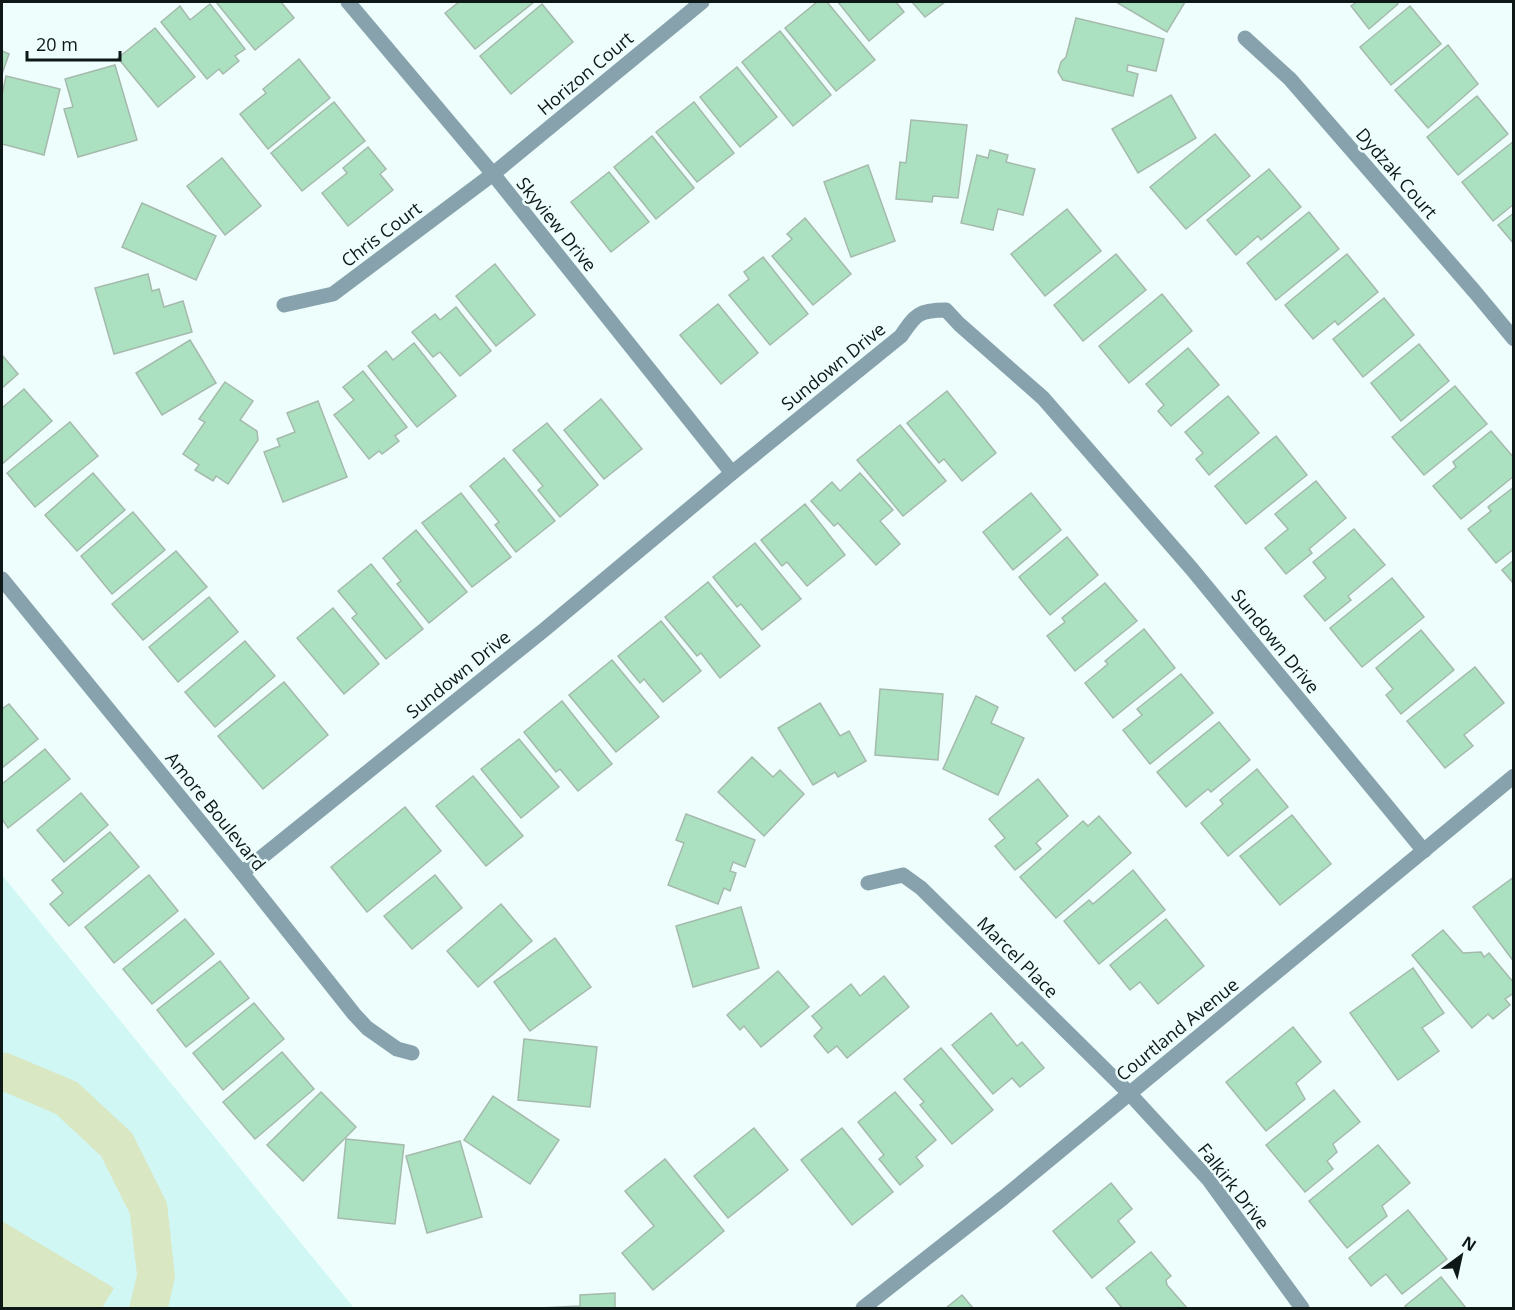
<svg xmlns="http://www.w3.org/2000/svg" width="1515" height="1310" viewBox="0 0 1515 1310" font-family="'Open Sans',sans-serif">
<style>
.built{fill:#d0f7f4}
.garden{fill:#d9e7c2}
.building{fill:#abe1c0;stroke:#a5baac;stroke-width:1.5}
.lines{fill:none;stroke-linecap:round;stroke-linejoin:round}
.street{stroke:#88a2ad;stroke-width:15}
.labels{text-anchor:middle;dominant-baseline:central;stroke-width:5;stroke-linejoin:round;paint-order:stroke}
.street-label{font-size:18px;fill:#0e1817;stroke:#edfefd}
</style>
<rect width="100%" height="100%" fill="#edfefd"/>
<!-- built -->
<path class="built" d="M 2,875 L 265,1199 L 354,1308 L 2,1308 Z"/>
<!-- garden -->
<g class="garden">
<path d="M 2,1053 L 8,1053 L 77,1082 L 132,1133 L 167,1203 L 175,1277 L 168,1308 L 129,1308 L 137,1275 L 130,1214 L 101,1156 L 56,1114 L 2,1091 Z"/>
<path d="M 2,1221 L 114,1288 L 102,1308 L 2,1308 Z"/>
</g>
<!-- building -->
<g class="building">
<path d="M 216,2 L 281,2 L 294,18 L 255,50 Z"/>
<path d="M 459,2 L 534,2 L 475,49 L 445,13 Z"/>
<path d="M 817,2 L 827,2 L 875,60 L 836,91 L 785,28 Z"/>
<path d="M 838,2 L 896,2 L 904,12 L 869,41 Z"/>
<path d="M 912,2 L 945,2 L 925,17 Z"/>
<path d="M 1116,2 L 1185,2 L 1167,32 Z"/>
<path d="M 1357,2 L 1396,2 L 1398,4 L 1369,29 L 1351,6 Z"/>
<path d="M 210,4 L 245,49 L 235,56 L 239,61 L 223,74 L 219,69 L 207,79 L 161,22 L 180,6 L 190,20 Z"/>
<path d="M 542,4 L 573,42 L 511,94 L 480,56 Z"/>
<path d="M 1410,6 L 1441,44 L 1391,85 L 1360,47 Z"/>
<path d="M 1076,18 L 1164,39 L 1156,71 L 1128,65 L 1127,71 L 1138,74 L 1133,96 L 1063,80 L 1058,72 L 1061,62 L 1066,57 Z"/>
<path d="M 155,28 L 195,77 L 158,107 L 118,58 Z"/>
<path d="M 780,31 L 831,95 L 793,126 L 742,62 Z"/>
<path d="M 1448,45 L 1478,84 L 1428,128 L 1395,90 Z"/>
<path d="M 2,51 L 9,54 L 2,74 Z"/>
<path d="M 299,59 L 330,98 L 268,149 L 240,114 L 266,93 L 263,89 Z"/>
<path d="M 115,65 L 137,140 L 78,157 L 64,109 L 73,107 L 65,79 Z"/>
<path d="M 737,67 L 777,117 L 740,147 L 700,97 Z"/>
<path d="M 6,76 L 60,89 L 44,155 L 2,144 L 2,95 Z"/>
<path d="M 1171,95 L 1196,138 L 1138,173 L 1112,129 Z"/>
<path d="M 1477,96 L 1508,134 L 1458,175 L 1427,137 Z"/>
<path d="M 334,102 L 365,141 L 302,191 L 271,153 Z"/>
<path d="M 694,102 L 734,153 L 697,182 L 656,132 Z"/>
<path d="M 911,120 L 967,125 L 958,198 L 933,196 L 932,202 L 896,199 L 900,162 L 906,163 Z"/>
<path d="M 1215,134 L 1250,176 L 1186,229 L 1150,187 Z"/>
<path d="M 652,136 L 694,188 L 656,219 L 614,167 Z"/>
<path d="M 1514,141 L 1514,204 L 1493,221 L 1462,182 Z"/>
<path d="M 368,147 L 386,169 L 380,174 L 393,190 L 348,226 L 322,193 L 347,173 L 343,168 Z"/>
<path d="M 990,150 L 1008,155 L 1006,162 L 1035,169 L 1023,215 L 998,209 L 993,230 L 961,223 L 977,155 L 988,158 Z"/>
<path d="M 222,158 L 261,206 L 225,235 L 187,186 Z"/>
<path d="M 868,165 L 895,241 L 851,257 L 824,182 Z"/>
<path d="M 1269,169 L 1301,207 L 1261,240 L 1258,236 L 1236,255 L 1207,220 Z"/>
<path d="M 609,172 L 649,222 L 611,252 L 571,202 Z"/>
<path d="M 142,203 L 216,236 L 196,280 L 122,247 Z"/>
<path d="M 1067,209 L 1101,251 L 1045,296 L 1011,254 Z"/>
<path d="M 1309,212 L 1339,249 L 1276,300 L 1247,263 Z"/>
<path d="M 1514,213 L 1514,244 L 1498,225 Z"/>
<path d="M 805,218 L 851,274 L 813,305 L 772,256 L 792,239 L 787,234 Z"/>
<path d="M 1116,254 L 1146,290 L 1083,341 L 1054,305 Z"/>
<path d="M 1347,254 L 1378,292 L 1338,325 L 1335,321 L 1313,339 L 1285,305 Z"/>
<path d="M 763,257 L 808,314 L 770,345 L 729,295 L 749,279 L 744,272 Z"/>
<path d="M 495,264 L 535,315 L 496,346 L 456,296 Z"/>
<path d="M 148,274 L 152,291 L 159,289 L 164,307 L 183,301 L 192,332 L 114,354 L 95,288 Z"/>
<path d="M 1162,294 L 1192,331 L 1129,383 L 1099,346 Z"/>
<path d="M 1384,298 L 1414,335 L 1363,377 L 1333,339 Z"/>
<path d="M 718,304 L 758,353 L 721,384 L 680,335 Z"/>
<path d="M 456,307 L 491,351 L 460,376 L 440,352 L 433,357 L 412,332 L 435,314 L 440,320 Z"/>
<path d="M 190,340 L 216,383 L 162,415 L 136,373 Z"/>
<path d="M 414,343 L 456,396 L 417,427 L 368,366 L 386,351 L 393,360 Z"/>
<path d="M 1419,344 L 1449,381 L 1401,421 L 1371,383 Z"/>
<path d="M 1188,348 L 1219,385 L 1171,426 L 1158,411 L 1164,405 L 1146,384 Z"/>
<path d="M 2,355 L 18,374 L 2,388 Z"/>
<path d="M 363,371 L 407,427 L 395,436 L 399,441 L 382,454 L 379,451 L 369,459 L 334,415 L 354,400 L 343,387 Z"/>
<path d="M 225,382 L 253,401 L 240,420 L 257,431 L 258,440 L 228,484 L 216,476 L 213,481 L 195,470 L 199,465 L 183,454 L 205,422 L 199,419 Z"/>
<path d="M 1455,386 L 1487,424 L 1424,475 L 1392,437 Z"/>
<path d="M 24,389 L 52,421 L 2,464 L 2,408 Z"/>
<path d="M 947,391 L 996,453 L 962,481 L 944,459 L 939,463 L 907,423 Z"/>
<path d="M 1228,396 L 1259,433 L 1209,475 L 1196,459 L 1203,453 L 1185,432 Z"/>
<path d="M 601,399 L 642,449 L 604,479 L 564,430 Z"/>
<path d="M 318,401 L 347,477 L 283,502 L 264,452 L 280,446 L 277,439 L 295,432 L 287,413 Z"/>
<path d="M 70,422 L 98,456 L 35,507 L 7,473 Z"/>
<path d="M 547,423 L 598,485 L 560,517 L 538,490 L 543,486 L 513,450 Z"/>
<path d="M 900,425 L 946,481 L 903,516 L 857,460 Z"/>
<path d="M 1491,431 L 1514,458 L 1514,476 L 1461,519 L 1433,486 L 1456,467 L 1453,462 Z"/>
<path d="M 1276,436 L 1307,475 L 1246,524 L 1215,486 Z"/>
<path d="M 504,458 L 555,521 L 516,552 L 495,525 L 499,522 L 470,486 Z"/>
<path d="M 93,473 L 125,510 L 77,551 L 45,515 Z"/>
<path d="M 860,473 L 893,510 L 880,521 L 900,544 L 876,565 L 838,523 L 834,526 L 811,501 L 832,482 L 840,491 Z"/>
<path d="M 1316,481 L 1346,518 L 1309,549 L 1312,553 L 1286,574 L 1265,548 L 1288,529 L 1275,514 Z"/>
<path d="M 1514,487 L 1514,549 L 1496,563 L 1468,529 L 1491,511 L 1488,507 Z"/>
<path d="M 461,493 L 511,557 L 472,587 L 422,523 Z"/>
<path d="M 1031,493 L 1061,530 L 1013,570 L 983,532 Z"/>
<path d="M 805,504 L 845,555 L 807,586 L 787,562 L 782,566 L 761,540 Z"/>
<path d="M 133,512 L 165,550 L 112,594 L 81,556 Z"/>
<path d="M 1354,529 L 1385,565 L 1348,596 L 1351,600 L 1325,621 L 1304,596 L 1326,578 L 1313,562 Z"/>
<path d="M 416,530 L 467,592 L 429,623 L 397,584 L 401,581 L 383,558 Z"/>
<path d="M 1067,537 L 1098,575 L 1050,615 L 1019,577 Z"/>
<path d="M 755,543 L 801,599 L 762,630 L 741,604 L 737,607 L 713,577 Z"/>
<path d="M 176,551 L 207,587 L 143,640 L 112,604 Z"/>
<path d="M 1514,560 L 1514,584 L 1502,570 Z"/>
<path d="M 371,564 L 423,629 L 386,659 L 352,618 L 357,614 L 338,591 Z"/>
<path d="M 1392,578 L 1424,617 L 1362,667 L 1330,628 Z"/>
<path d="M 708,582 L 760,646 L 720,678 L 701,653 L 697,656 L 665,617 Z"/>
<path d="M 1105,583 L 1137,621 L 1075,671 L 1047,636 L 1065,622 L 1062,618 Z"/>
<path d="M 209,597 L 238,632 L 178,682 L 149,647 Z"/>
<path d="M 333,608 L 379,664 L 344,694 L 297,638 Z"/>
<path d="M 661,621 L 701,671 L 663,702 L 644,679 L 640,683 L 618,656 Z"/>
<path d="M 1144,629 L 1175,668 L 1113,718 L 1085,683 L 1108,664 L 1105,661 Z"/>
<path d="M 1421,630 L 1454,670 L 1401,714 L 1386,695 L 1393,689 L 1376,668 Z"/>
<path d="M 245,641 L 275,676 L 215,727 L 185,692 Z"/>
<path d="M 612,660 L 659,717 L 616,752 L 569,695 Z"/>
<path d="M 1475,667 L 1504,703 L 1464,735 L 1473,746 L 1445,768 L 1407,721 Z"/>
<path d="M 1181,674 L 1213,713 L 1150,764 L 1123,730 L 1142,715 L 1137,709 Z"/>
<path d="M 284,682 L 328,735 L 263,789 L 218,736 Z"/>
<path d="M 880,689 L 943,694 L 938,760 L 875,755 Z"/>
<path d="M 976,696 L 998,707 L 991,723 L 1024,738 L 998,795 L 943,769 Z"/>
<path d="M 562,701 L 612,764 L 578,791 L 560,769 L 556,772 L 524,732 Z"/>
<path d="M 820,703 L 840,736 L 849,731 L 866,761 L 838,777 L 835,772 L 813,785 L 778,728 Z"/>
<path d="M 9,704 L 38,739 L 2,768 L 2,709 Z"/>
<path d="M 1219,722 L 1250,760 L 1211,792 L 1208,789 L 1186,807 L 1157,772 Z"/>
<path d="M 519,739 L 559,787 L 521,818 L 481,769 Z"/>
<path d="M 45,749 L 70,779 L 8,828 L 2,819 L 2,784 Z"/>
<path d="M 752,757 L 773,777 L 780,770 L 804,794 L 764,836 L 718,792 Z"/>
<path d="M 1257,769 L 1288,807 L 1228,856 L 1201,823 L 1223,804 L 1220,800 Z"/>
<path d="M 473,776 L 523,836 L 486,866 L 436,806 Z"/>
<path d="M 1038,779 L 1068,816 L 1036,843 L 1041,849 L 1015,870 L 995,846 L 1005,838 L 989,819 Z"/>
<path d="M 81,793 L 108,825 L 64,862 L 37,830 Z"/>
<path d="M 405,807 L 441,851 L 367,912 L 331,867 Z"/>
<path d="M 686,814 L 755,840 L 745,867 L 733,862 L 730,871 L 736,873 L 730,891 L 724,888 L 718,904 L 668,885 L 684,843 L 676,840 Z"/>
<path d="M 1292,815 L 1331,864 L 1280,905 L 1240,856 Z"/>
<path d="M 1099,816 L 1131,853 L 1056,918 L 1020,877 L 1083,821 L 1088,826 Z"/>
<path d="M 110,832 L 139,867 L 69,926 L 50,904 L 63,893 L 52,880 Z"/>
<path d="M 1133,870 L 1165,910 L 1099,964 L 1064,921 L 1089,900 L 1093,904 Z"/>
<path d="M 149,875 L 178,911 L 114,963 L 85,927 Z"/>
<path d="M 435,875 L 462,908 L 412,949 L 384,916 Z"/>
<path d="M 1514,877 L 1514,962 L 1473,907 Z"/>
<path d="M 501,904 L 532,941 L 478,987 L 447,951 Z"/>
<path d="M 741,907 L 759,968 L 693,987 L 676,926 Z"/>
<path d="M 185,919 L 214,954 L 152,1004 L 123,969 Z"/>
<path d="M 1166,919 L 1204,966 L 1158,1004 L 1140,982 L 1130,990 L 1110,965 Z"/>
<path d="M 1443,930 L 1463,953 L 1481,952 L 1484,957 L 1489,953 L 1514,983 L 1514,993 L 1505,999 L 1510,1005 L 1493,1019 L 1488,1014 L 1472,1028 L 1412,955 Z"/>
<path d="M 555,938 L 591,987 L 530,1031 L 494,982 Z"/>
<path d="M 220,961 L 249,998 L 186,1047 L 157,1010 Z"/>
<path d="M 1413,968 L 1444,1013 L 1422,1028 L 1439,1051 L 1398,1080 L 1350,1013 Z"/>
<path d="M 778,971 L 809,1007 L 761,1047 L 744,1026 L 740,1030 L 727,1015 Z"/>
<path d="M 884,976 L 909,1007 L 847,1058 L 837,1046 L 828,1053 L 814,1036 L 822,1028 L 812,1016 L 851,984 L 860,996 Z"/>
<path d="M 254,1003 L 284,1039 L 223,1090 L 193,1053 Z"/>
<path d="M 991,1013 L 1017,1046 L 1022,1042 L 1044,1068 L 1020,1087 L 1012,1078 L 993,1094 L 952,1045 Z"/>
<path d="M 1293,1027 L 1321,1062 L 1296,1083 L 1305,1099 L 1266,1131 L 1226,1082 Z"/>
<path d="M 524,1039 L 597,1047 L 590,1107 L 518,1100 Z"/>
<path d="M 941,1048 L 993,1110 L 952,1144 L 920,1105 L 924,1102 L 904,1079 Z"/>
<path d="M 282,1052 L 314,1089 L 255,1139 L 223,1102 Z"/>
<path d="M 1334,1090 L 1360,1122 L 1333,1144 L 1337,1152 L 1327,1161 L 1333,1169 L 1305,1192 L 1266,1145 Z"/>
<path d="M 321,1092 L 356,1127 L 303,1181 L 267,1145 Z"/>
<path d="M 895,1092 L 936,1140 L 916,1157 L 923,1166 L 900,1185 L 879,1159 L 884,1155 L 858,1122 Z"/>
<path d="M 493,1096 L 559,1140 L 530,1184 L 464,1140 Z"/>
<path d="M 754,1128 L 788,1170 L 728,1218 L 694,1176 Z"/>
<path d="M 842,1128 L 893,1192 L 852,1225 L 801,1160 Z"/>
<path d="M 346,1139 L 404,1145 L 395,1224 L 338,1218 Z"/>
<path d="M 460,1141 L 482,1217 L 427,1233 L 406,1156 Z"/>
<path d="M 1378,1145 L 1410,1183 L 1382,1206 L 1387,1216 L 1347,1248 L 1309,1201 Z"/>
<path d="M 665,1159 L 724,1231 L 653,1290 L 622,1253 L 654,1226 L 625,1191 Z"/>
<path d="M 1111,1183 L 1132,1209 L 1118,1221 L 1135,1242 L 1092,1278 L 1053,1231 Z"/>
<path d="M 1408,1210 L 1447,1259 L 1402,1294 L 1386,1274 L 1371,1286 L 1349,1258 Z"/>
<path d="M 1151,1252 L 1171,1276 L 1166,1280 L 1167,1285 L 1187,1308 L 1122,1308 L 1106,1288 Z"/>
<path d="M 1441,1277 L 1466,1308 L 1407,1308 L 1405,1306 Z"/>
<path d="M 615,1293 L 615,1308 L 539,1308 L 580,1306 L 580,1295 Z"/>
<path d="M 962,1295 L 973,1308 L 946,1308 Z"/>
</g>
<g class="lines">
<!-- street -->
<g class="street">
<path d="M 348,2 L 493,174 L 732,473"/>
<path d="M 1245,38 L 1290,79 L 1475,292 L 1514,339"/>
<path d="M 284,305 L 333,294 L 493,174 L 702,2"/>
<path d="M 2,579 L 242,873 L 354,1014 L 367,1028 L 397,1049 L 412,1053"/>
<path d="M 242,873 L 544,630 L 732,473 L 901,336 C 916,314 919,310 946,310 L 959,324 L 1043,398 L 1191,568 L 1424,851"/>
<path d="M 868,883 L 903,875 L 921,888 L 1129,1093 L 1209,1180 L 1302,1308"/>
<path d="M 863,1308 L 1003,1198 L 1514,776"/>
</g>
</g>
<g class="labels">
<!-- street labels -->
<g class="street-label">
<text transform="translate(585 73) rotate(-40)">Horizon Court</text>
<text transform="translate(1397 173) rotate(49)">Dydzak Court</text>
<text transform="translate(557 224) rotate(51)">Skyview Drive</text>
<text transform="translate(381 234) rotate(-37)">Chris Court</text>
<text transform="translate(833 366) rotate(-39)">Sundown Drive</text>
<text transform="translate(1276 641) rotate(51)">Sundown Drive</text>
<text transform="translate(458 674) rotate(-39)">Sundown Drive</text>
<text transform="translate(216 811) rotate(51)">Amore Boulevard</text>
<text transform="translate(1018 957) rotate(45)">Marcel Place</text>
<text transform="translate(1177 1029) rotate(-39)">Courtland Avenue</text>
<text transform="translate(1234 1186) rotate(52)">Falkirk Drive</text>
</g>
</g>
<!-- border -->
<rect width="1515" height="1310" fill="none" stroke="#0e1817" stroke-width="6"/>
<!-- north arrow -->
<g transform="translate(1461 1256) rotate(33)" stroke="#edfefd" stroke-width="4.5" paint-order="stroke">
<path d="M0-4.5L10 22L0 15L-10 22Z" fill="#0e1817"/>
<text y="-9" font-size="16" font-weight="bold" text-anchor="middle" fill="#0e1817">N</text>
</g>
<!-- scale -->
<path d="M27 51v9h93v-9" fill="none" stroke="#0e1817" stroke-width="3"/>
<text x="36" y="51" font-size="18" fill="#0e1817" stroke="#edfefd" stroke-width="4.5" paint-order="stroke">20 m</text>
</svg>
